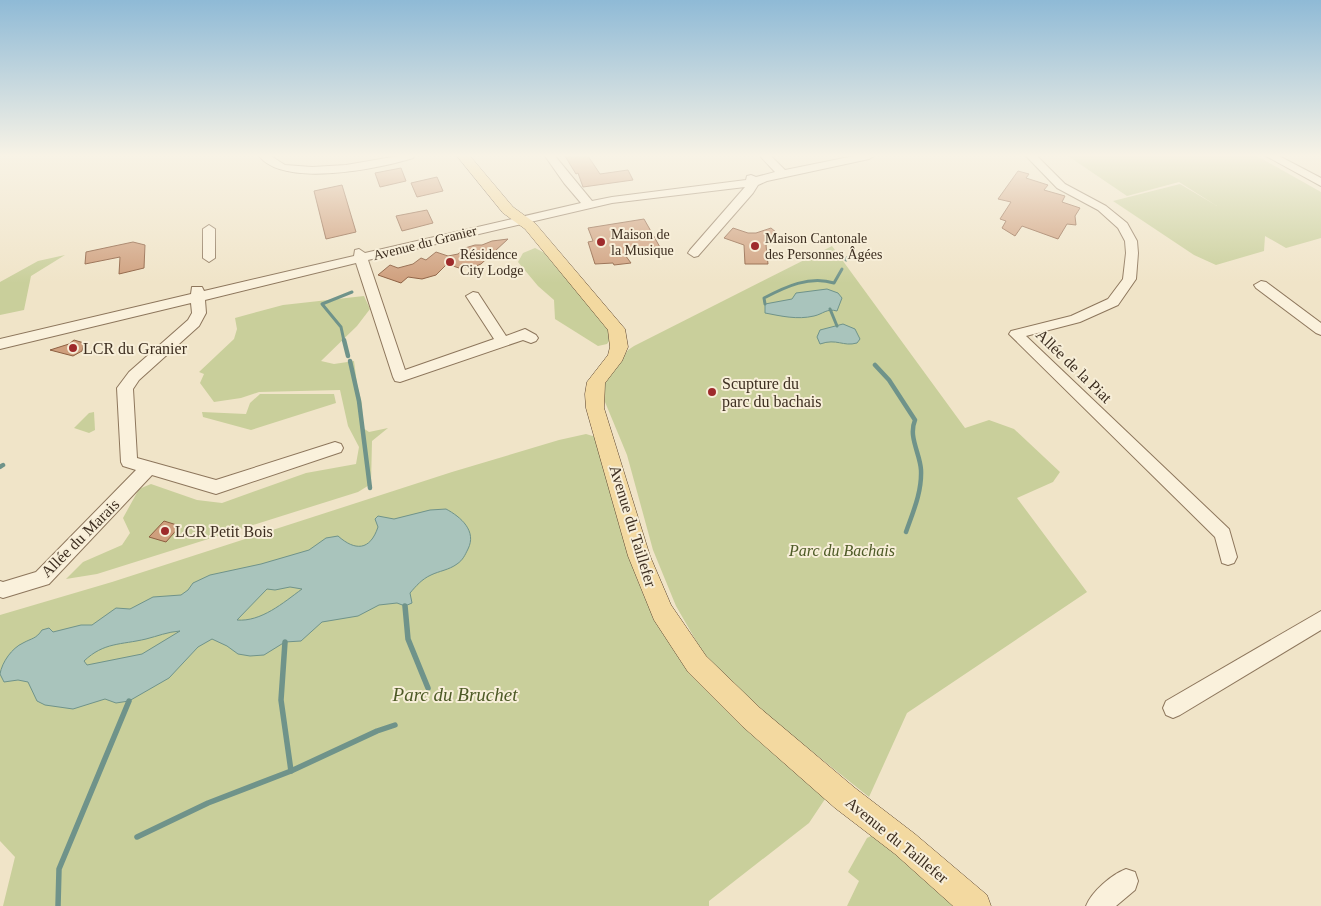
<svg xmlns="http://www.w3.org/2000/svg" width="1321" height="906" viewBox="0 0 1321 906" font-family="Georgia,serif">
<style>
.green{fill:#c9cf9b}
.water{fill:#a9c4bc;stroke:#6f938a;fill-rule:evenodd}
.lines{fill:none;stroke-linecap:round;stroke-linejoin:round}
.stream-far2{stroke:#6f938a;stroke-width:3}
.stream-far1{stroke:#6f938a;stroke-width:4.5}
.stream{stroke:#6f938a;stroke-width:5.5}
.building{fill:#cf9f7d;stroke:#8d5f41}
.minor-casing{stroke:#8d765c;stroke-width:2}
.major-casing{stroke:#5b4430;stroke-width:1}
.minor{fill:#faf1dc;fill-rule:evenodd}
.major{fill:#f3d9a0;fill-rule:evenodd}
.poi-dot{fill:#9e2a2b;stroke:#f7eed8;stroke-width:2}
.labels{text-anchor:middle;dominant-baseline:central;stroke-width:4;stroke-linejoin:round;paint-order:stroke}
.far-poi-label{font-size:14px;fill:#3d2e20;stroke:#f7eed8;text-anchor:start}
.far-street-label{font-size:14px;fill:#3d2e20;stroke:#f7eed8}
.poi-label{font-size:16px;fill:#3d2e20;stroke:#f7eed8;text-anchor:start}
.street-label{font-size:16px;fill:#3d2e20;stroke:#f7eed8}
.park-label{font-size:16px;font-style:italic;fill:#4d5a26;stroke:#f7eed8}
.near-park-label{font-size:19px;font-style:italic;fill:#4d5a26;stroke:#f7eed8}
</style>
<rect width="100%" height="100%" fill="#f0e4c8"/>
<!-- green -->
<g class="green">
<path d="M 1068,156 L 1257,156 L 1321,192 L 1321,238 L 1286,248 L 1265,236 L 1264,251 L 1216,265 L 1194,255 L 1113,201 L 1180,184 L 1217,206 L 1179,182 L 1127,196 Z"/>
<path d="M 832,246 L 965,428 L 989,420 L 1014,429 L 1060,472 L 1053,482 L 1017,498 L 1087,592 L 907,713 L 869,797 L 760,710 L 706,658 L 676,606 L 653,550 L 627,455 L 600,390 L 628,350 L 634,346 Z"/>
<path d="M 535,248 L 545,253 L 613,335 L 607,344 L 598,346 L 555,319 L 554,300 L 538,286 L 518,262 L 523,253 Z"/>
<path d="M 65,255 L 31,276 L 24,310 L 0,315 L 0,282 L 38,261 Z"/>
<path d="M 364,296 L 370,309 L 357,326 L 321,361 L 334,364 L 354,361 L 357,384 L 362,404 L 363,428 L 369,432 L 388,428 L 372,441 L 371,484 L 358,492 L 97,574 L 66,579 L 83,562 L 122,545 L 130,533 L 123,518 L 139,489 L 151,484 L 197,500 L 222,503 L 306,473 L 356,464 L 359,447 L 348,426 L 340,390 L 259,392 L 241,398 L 214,402 L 200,383 L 204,374 L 199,372 L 234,339 L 237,329 L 235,318 L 283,305 Z"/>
<path d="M 260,394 L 334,394 L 336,403 L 251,430 L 203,417 L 202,412 L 246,414 L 250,403 Z"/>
<path d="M 94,412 L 95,430 L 89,433 L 74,428 L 89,413 Z"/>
<path d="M 586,434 L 596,437 L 637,579 L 654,619 L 827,796 L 809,823 L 709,901 L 709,906 L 3,906 L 15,857 L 0,841 L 0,615 L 112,582 L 452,472 L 559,440 Z"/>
<path d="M 871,836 L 876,838 L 957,906 L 847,906 L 859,881 L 848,872 L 867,838 Z"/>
</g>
<!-- water -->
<g class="water">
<path d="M 827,289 L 838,293 L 842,298 L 837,311 C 827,308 823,314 814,316 C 797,320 781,316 765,313 L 765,304 L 792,299 L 796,293 Z"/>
<path d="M 843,324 L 855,329 L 860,339 L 857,343 C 843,347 837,338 820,344 L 817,337 L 820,330 Z"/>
<path d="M 446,509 C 461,517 477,531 468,549 C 465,555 463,560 457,564 C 449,570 439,571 431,575 C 422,579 416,586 410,593 L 412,603 L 405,606 L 397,603 L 379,605 L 358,616 L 322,622 L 301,641 L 285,642 L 264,655 L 250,656 L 238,654 L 227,646 L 212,639 L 198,647 L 169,678 L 129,701 L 116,703 L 105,699 L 73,709 L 45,705 L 37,701 L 28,682 L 18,680 L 4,682 L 0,674 C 2,662 12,648 23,643 C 32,638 36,639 42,630 L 49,628 L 53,632 L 81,625 L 92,625 L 116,608 L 130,609 L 153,597 L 181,595 L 188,590 L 193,583 L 210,575 L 261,564 L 309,550 L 326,538 L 338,536 C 355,551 370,551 378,527 L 375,519 L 378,516 L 394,519 L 430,510 ZM 290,587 L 302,589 C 283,603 261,622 237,620 L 267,589 L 275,590 ZM 180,631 L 142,654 L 87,665 L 84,661 C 104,642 121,645 146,639 C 158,636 167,632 180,631 Z"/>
</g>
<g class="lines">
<!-- stream-far2 -->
<g class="stream-far2">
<path d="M 846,260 L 847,258"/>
<path d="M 765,304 L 764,298 C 785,287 810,275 834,283 L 842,269"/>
<path d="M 830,309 L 837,326"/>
<path d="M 344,341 L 341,327 L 322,304 L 352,292"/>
</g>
<!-- stream-far1 -->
<g class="stream-far1">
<path d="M 344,340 L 348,356"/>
<path d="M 350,361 L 359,401 L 370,488"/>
<path d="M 875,365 L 889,380 L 915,420 C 908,437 920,453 921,470 C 922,492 913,512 906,532"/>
<path d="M 0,467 L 3,465"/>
</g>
<!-- stream -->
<g class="stream">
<path d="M 405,606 L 408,639 L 428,688"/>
<path d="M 285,642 L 281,700 L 291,771"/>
<path d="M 137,837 L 208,803 L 291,771 L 377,731 L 395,725"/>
<path d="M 58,906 L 59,869 L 129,701"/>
</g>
</g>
<!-- building -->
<g class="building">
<path d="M 565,156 L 588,156 L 600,174 L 628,170 L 633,180 L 583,187 L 578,173 L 576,174 Z"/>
<path d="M 401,168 L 406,181 L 380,187 L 375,173 Z"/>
<path d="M 1018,171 L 1029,174 L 1026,178 L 1048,185 L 1044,190 L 1065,196 L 1062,202 L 1080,208 L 1075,216 L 1076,225 L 1067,224 L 1058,239 L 1022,226 L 1015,236 L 1002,228 L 1006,221 L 1000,219 L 1011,202 L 998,199 Z"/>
<path d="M 437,177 L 443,191 L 417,197 L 411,183 Z"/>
<path d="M 342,185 L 356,232 L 326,239 L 314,191 Z"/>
<path d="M 427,210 L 433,223 L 402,231 L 396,216 Z"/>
<path d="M 644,219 L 661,249 L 625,255 L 631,263 L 614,265 L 613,263 L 595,264 L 588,242 L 593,241 L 588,228 Z"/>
<path d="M 733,228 L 748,233 L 756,233 L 771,228 L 783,238 L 766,245 L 768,264 L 745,264 L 744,245 L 724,238 Z"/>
<path d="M 508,239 L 481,264 L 471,268 L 461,266 L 459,268 L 447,264 L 436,275 L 422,279 L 408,277 L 401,283 L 378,275 L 390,265 L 398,268 L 413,264 L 421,258 L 426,260 L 436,252 L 448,256 L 458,254 L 465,248 L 475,245 L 482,245 L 492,241 Z"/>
<path d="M 133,242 L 145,245 L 144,268 L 119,274 L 120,257 L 85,264 L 86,252 Z"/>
<path d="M 74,340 L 84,343 L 82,351 L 73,356 L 50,350 L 69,344 Z"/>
<path d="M 164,521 L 180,526 L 166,542 L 149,537 Z"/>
</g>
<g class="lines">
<defs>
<g id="minor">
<path d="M 259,156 L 271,156 L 285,165 L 312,167 L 346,165 L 398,156 L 414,156 L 413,158 C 378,169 284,188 259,156 Z"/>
<path d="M 545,156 L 555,156 L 592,201 L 612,197 L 746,180 L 747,176 L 751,175 L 756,177 L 775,172 L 760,156 L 771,156 L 785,170 L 854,156 L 874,156 L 869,159 L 767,181 L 758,185 L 753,193 L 698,256 L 694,257 L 688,253 L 690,250 L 745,187 L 612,203 L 368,260 L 405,370 L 494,339 L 466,296 L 473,292 L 478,293 L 506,336 L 525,329 L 536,335 L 538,338 L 536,341 L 531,343 L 523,340 L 400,382 L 395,381 L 393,377 L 356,263 L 205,300 L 206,313 L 199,326 L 139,380 L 133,389 L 137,458 L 216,480 L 335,442 L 341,444 L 343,448 L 341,452 L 216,494 L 152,475 L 49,584 L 3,598 L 0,597 L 0,581 L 3,582 L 36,572 L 136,470 L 123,466 L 121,462 L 117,388 L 129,372 L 188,320 L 192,313 L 191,303 L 0,349 L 0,339 L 191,294 L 192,287 L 202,287 L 204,291 L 354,256 L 355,250 L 359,249 L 365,253 L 581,203 L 564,183 Z"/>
<path d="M 1026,156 L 1037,156 L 1065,184 L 1106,206 L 1127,223 L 1137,241 L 1138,253 L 1136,279 L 1118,305 L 1080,322 L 1026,336 L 1229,529 L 1237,557 L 1234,563 L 1228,565 L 1222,563 L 1215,537 L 1009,334 L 1011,331 L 1071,316 L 1108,299 L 1123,279 L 1126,253 L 1125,241 L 1118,228 L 1098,210 L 1057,188 Z"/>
<path d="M 1266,156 L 1279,156 L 1321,178 L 1321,186 Z"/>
<path d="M 209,225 L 215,229 L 215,258 L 209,262 L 203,258 L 203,229 Z"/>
<path d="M 1261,281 L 1266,282 L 1321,323 L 1321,335 L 1316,333 L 1256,288 L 1254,285 Z"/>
<path d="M 1321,611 L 1321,630 L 1180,715 L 1173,718 L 1166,715 L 1163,708 L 1166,701 Z"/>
<path d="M 1126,869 L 1135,872 L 1138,881 L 1135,890 L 1116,906 L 1086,906 C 1092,891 1111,875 1126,869 Z"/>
</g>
<path id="major" d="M 457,156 L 470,156 L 513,207 L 535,223 L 625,329 L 628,347 L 622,361 L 605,383 L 604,408 L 650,556 L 671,605 L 706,656 L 760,708 L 855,788 L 915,834 L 987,895 L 991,906 L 953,906 L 895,854 L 835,808 L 742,726 L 688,672 L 654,620 L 628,556 L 586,408 L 585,394 L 587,382 L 608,355 L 610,347 L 608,330 L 525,229 L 503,213 Z"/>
</defs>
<!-- minor casing -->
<use href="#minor" class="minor-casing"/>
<!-- major casing -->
<use href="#major" class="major-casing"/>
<!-- minor -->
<use href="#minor" class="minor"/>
<!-- major -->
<use href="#major" class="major"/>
</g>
<!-- sky -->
<linearGradient id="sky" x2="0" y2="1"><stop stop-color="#8fbad6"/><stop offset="0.55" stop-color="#f8f3e6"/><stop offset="1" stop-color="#f8f3e6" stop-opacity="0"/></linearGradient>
<rect width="1321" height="283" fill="url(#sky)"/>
<!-- markers -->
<g class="poi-dot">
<circle cx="601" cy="242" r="5"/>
<circle cx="755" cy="246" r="5"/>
<circle cx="450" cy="262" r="5"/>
<circle cx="73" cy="348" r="5"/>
<circle cx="712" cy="392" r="5"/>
<circle cx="165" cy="531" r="5"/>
</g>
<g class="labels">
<!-- far-poi labels -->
<g class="far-poi-label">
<text x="611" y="234">Maison de<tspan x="611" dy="16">la Musique</tspan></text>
<text x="765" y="238">Maison Cantonale<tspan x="765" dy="16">des Personnes Âgées</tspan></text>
<text x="460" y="254">Résidence<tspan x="460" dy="16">City Lodge</tspan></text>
</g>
<!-- far-street labels -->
<g class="far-street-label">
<text transform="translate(425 243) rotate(-14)">Avenue du Granier</text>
</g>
<!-- poi labels -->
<g class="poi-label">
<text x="83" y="348">LCR du Granier</text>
<text x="722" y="383">Scupture du<tspan x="722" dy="18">parc du bachais</tspan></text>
<text x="175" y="531">LCR Petit Bois</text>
</g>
<!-- street labels -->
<g class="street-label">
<text transform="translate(1074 366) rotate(44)">Allée de la Piat</text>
<text transform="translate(633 526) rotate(73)">Avenue du Taillefer</text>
<text transform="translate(80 538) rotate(-45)">Allée du Marais</text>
<text transform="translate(897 840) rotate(39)">Avenue du Taillefer</text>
</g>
<!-- park labels -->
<g class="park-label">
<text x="842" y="550">Parc du Bachais</text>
</g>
<!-- near-park labels -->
<g class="near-park-label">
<text x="455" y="694">Parc du Bruchet</text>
</g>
</g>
</svg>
